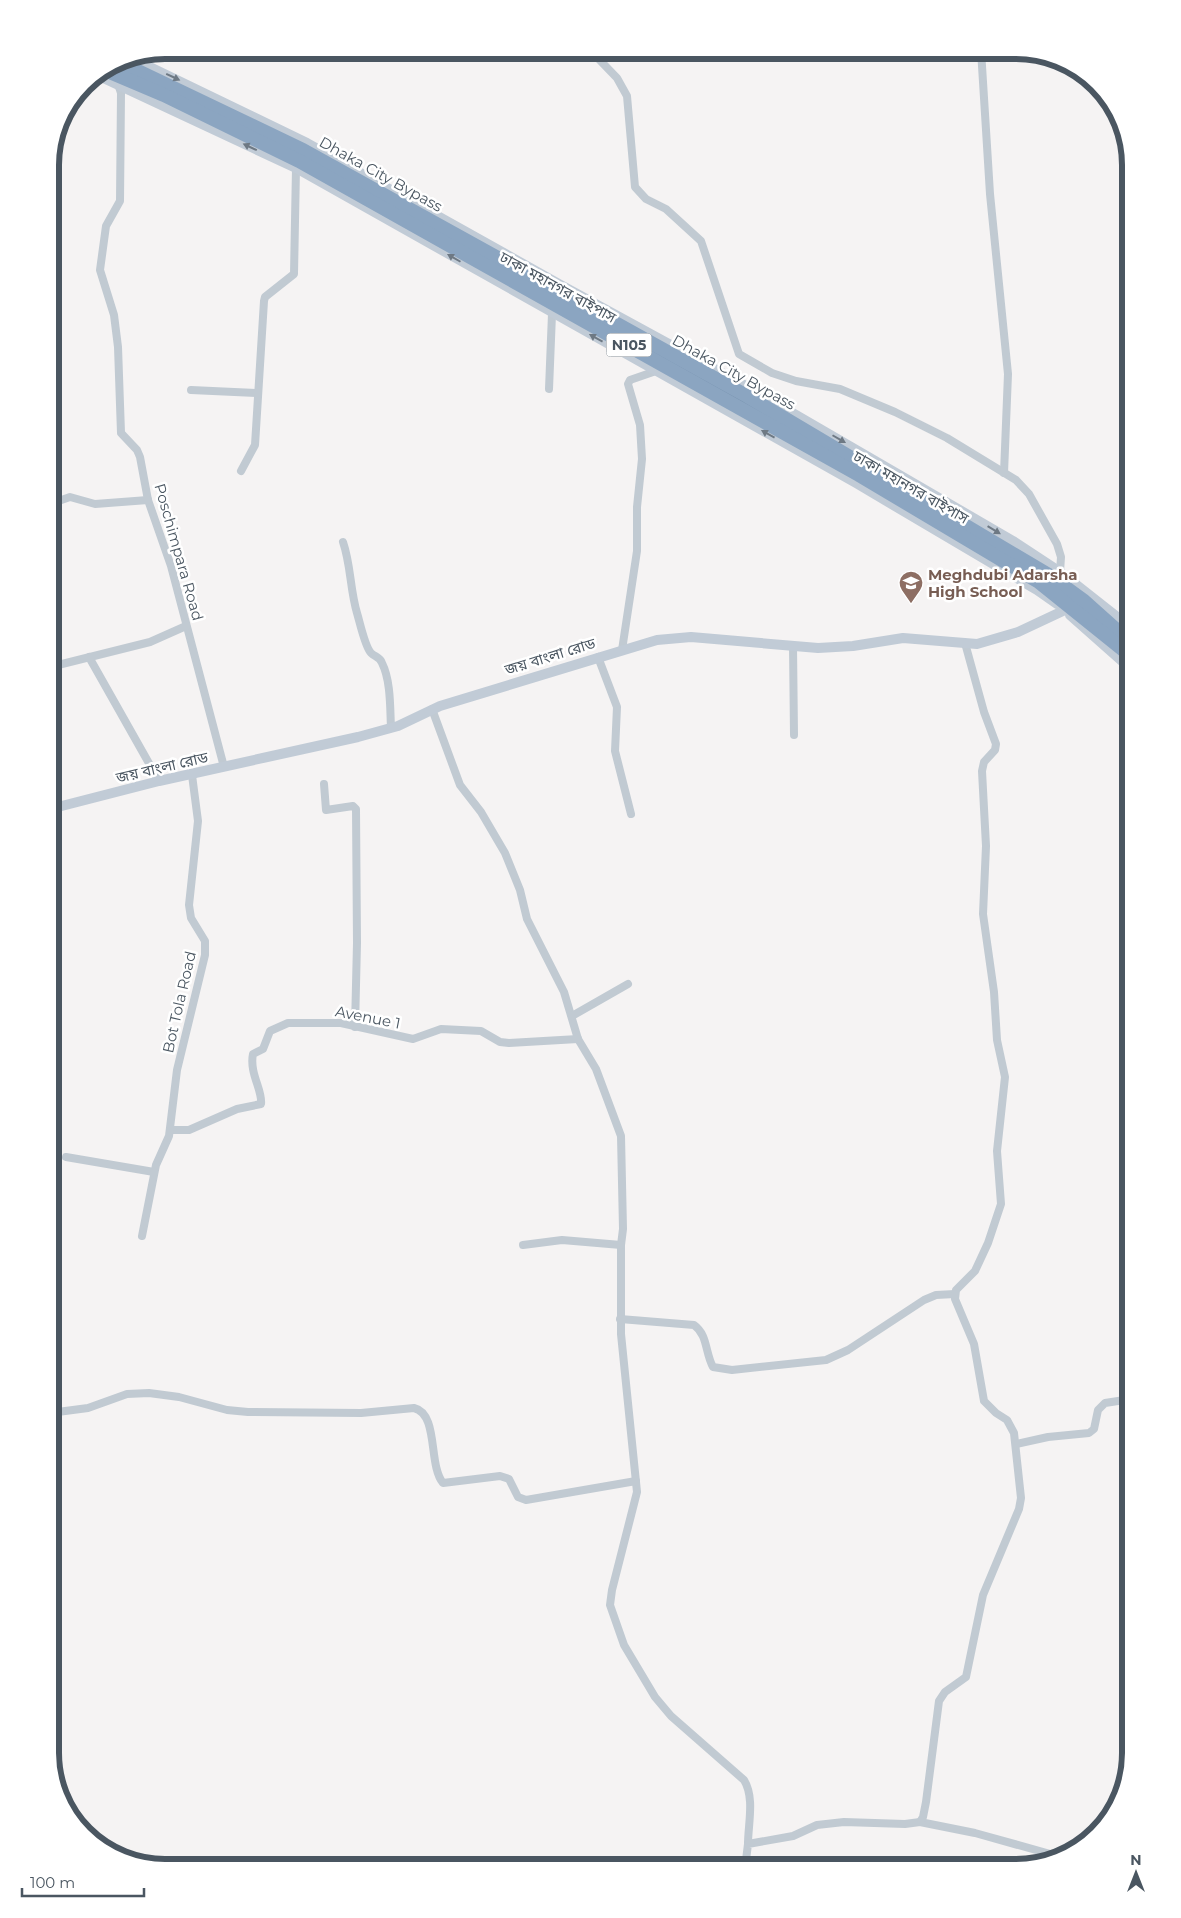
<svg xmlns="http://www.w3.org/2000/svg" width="1181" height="1918" viewBox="0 0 1181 1918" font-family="Montserrat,'Noto Sans Bengali',sans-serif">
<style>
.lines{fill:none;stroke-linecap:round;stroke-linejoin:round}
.highway-casing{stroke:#7690ad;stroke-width:16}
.street{stroke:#c1cad2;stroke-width:8}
.secondary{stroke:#c1cbd6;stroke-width:10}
.highway{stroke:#8ba5c1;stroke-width:14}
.oneway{fill:#6e7984}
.labels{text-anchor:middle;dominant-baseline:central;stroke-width:5;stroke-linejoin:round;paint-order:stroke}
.shield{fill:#fff;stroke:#808990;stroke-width:1}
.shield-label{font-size:14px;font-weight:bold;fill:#4a5661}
.street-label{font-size:15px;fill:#4a5661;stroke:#fff}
.education-label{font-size:15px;font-weight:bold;fill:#785e54;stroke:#fff;text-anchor:start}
.rim{fill:none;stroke:#4a5661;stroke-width:6}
</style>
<rect width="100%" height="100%" fill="#f5f3f3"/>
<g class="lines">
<defs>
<g id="highway">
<path d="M 117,61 L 303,150 L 404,206 L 747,396 L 1047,574 L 1084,601 L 1131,643"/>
<path d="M 105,70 L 164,95 L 299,161 L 859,475 L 1039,582 L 1131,656"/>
</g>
</defs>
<!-- highway casing -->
<use href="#highway" class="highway-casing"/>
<!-- street -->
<g class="street">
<path d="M 590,50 L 617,78 L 627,96 L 635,187 L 646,199 L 666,209 L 701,241 L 739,354 L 772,373 L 796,381 L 840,389 L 895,412 L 947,438 L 1016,480 L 1029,494 L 1057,544 L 1061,557 L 1060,572"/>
<path d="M 981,50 L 990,194 L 1008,374 L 1004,473"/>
<path d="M 118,84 L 121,93 L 120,201 L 106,226 L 100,270 L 114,315 L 118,347 L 121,433 L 137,450 L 140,457 L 148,500 L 171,566 L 224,767"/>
<path d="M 549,389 L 552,314"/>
<path d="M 191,390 L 258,393"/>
<path d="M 241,471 L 255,445 L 264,301 L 265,297 L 294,274 L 296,168"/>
<path d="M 50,504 L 70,497 L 95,504 L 148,500"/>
<path d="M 343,542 C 351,565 350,590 357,613 C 360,623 365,647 371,653 C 375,657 380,657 382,663 C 391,681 390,708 391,728"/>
<path d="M 1126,624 L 1131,607"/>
<path d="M 793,646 L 794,735"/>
<path d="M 622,650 L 637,551 L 637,507 L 642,459 L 640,425 L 628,384 L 630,380 L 656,371"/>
<path d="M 89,657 L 159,781"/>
<path d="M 598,657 L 617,707 L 615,751 L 631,814"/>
<path d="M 50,667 L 150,642 L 186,626"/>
<path d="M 432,709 L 460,785 L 481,812 L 505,853 L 520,890 L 527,919 L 564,992 L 578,1039 L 596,1069 L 621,1136 L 623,1229 L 621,1245 L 621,1334 L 637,1492 L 612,1590 L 610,1605 L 624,1645 L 655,1697 L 671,1716 L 744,1780 C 755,1798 748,1824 748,1844"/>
<path d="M 324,784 L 326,810 L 353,806 L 356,809 L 357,943 L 355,1027"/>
<path d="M 572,1016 L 628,984"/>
<path d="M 170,1130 L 189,1130 L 237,1109 L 261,1104 C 263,1091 249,1073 253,1054 L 263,1049 L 270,1031 L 288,1023 L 341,1023 L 413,1039 L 441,1029 L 481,1031 L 500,1042 L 509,1043 L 578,1039"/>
<path d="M 66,1157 L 154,1172"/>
<path d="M 142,1236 L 156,1165 L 169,1136 L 177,1070 L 205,955 L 205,941 L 191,918 L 189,905 L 198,821 L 192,775"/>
<path d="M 523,1245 L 562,1240 L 621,1245"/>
<path d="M 620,1319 L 694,1325 C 708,1335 705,1353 713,1367 L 732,1370 L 826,1360 L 848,1350 L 924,1300 L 936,1295 L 955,1294"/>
<path d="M 50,1413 L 88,1408 L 127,1394 L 149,1393 L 179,1397 L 227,1410 L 248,1412 L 361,1413 L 414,1408 C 439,1414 428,1465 443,1483 L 500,1476 L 509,1479 L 518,1497 L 526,1500 L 636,1481"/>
<path d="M 1016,1444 L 1048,1437 L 1089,1433 L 1094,1429 L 1098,1410 L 1105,1403 L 1131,1399"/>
<path d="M 920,1822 L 975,1833 L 1061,1857"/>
<path d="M 745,1868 L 748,1844 L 793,1836 L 817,1825 L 844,1822 L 905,1824 L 920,1822 L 923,1817 L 926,1802 L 939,1701 L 945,1692 L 966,1677 L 983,1595 L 1019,1509 L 1021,1498 L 1014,1433 L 1007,1420 L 996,1413 L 984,1401 L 974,1344 L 955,1299 L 956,1290 L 975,1271 L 988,1243 L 1001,1204 L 997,1151 L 1005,1077 L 997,1040 L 994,992 L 983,914 L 986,846 L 982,771 L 984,762 L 995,750 L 996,744 L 984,712 L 965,643"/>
</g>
<!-- secondary -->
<g class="secondary">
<path d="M 129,57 L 307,143 L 559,284 L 753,390 L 1013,541 L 1060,572 L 1131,628"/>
<path d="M 97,75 L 296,168 L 856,483 L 1037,590 L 1057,604"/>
<path d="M 1070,615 L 1131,669"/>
<path d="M 50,809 L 159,781 L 358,737 L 398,726 L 440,706 L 657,640 L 691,637 L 818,648 L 853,646 L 903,638 L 977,644 L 1018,632 L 1065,610"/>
</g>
<!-- highway -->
<use href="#highway" class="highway"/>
</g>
<!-- one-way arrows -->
<defs><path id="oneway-solid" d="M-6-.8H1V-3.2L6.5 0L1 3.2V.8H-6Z" transform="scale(1.25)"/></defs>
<g class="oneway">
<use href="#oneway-solid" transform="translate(173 77) rotate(25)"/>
<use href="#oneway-solid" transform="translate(250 147) rotate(-155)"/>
<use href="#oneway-solid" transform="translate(454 258) rotate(-150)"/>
<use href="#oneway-solid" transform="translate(596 338) rotate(-151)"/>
<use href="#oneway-solid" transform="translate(768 434) rotate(-151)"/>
<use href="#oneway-solid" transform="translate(839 439) rotate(30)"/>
<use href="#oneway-solid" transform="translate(994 530) rotate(31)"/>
</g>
<!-- icons -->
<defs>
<symbol id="school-pin" viewBox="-11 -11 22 30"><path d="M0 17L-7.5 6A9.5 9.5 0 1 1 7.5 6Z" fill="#8d6e63" stroke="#fff"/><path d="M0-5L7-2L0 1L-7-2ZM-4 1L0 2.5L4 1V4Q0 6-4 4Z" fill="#fff"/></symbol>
</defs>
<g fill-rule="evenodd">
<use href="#school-pin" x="897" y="569" width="28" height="38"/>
</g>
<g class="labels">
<!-- shield labels -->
<rect class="shield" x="606.5" y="333.5" width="45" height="23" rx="4"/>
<g class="shield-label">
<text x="629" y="345">N105</text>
</g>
<!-- street labels -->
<g class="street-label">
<text transform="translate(381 174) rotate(29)">Dhaka City Bypass</text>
<text transform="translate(558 287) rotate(29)">ঢাকা মহানগর বাইপাস</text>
<text transform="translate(734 372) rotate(29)">Dhaka City Bypass</text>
<text transform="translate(911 487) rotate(30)">ঢাকা মহানগর বাইপাস</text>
<text transform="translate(179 552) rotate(74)">Poschimpara Road</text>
<text transform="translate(550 656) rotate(-17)">জয় বাংলা রোড</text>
<text transform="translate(162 767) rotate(-13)">জয় বাংলা রোড</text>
<text transform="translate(179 1002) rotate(-77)">Bot Tola Road</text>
<text transform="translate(368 1017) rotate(11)">Avenue 1</text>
</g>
<!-- education labels -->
<g class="education-label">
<text x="928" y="574">Meghdubi Adarsha<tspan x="928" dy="17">High School</tspan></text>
</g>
</g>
<!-- crop -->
<path d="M0 0H1181V1918H0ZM165 59H1016A106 106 0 0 1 1122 165V1753A106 106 0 0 1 1016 1859H165A106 106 0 0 1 59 1753V165A106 106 0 0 1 165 59Z" fill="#fff" fill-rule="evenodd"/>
<path class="rim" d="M165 59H1016A106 106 0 0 1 1122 165V1753A106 106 0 0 1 1016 1859H165A106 106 0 0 1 59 1753V165A106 106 0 0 1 165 59Z"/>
<!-- north arrow -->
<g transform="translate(1136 1873)" stroke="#ffffff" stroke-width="4" paint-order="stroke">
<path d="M0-4L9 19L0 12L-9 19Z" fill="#4a5661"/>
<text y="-8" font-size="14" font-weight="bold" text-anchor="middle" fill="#4a5661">N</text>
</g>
<!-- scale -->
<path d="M22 1888v8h122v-8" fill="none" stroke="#4a5661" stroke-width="2.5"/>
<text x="30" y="1888" font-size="15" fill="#4a5661" stroke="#ffffff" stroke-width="4" paint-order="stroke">100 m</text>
</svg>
